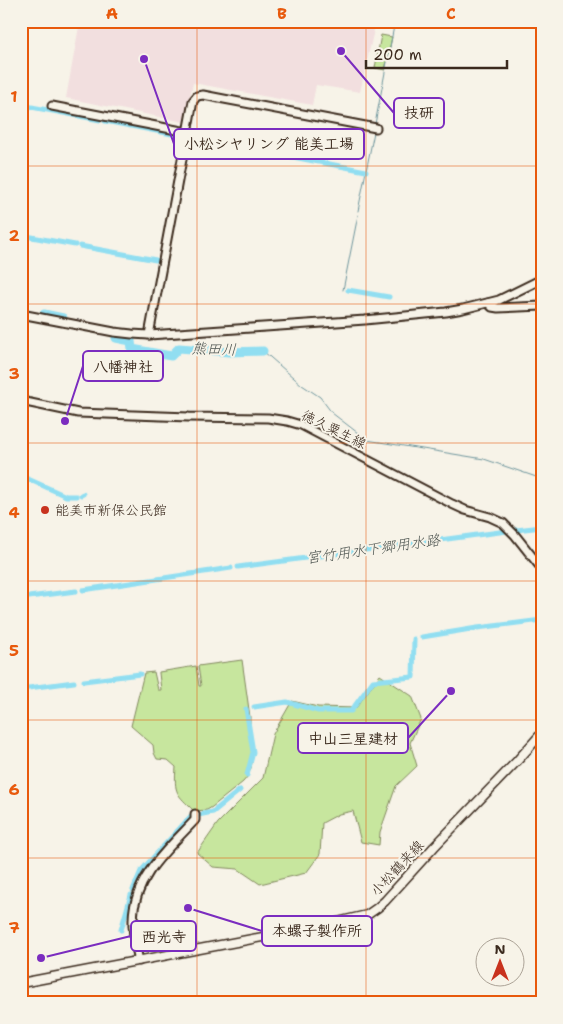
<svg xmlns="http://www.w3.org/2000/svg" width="563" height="1024" viewBox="0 0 563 1024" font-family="'Shantell Sans','Klee One',sans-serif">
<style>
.built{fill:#f2dfdf}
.green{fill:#c7e69e;stroke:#81885e}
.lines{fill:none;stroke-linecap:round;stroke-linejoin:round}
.stream{stroke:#6f969d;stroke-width:1}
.canal{stroke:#91def1;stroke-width:5}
.river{stroke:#91def1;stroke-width:9}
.secondary-casing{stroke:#3b2a1e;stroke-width:11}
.primary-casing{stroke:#3b2a1e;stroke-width:11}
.secondary{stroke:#f7f3e8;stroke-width:7}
.primary{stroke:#f7f3e8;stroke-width:8}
.grid{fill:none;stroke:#e8590c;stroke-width:1;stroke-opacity:0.55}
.poi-dot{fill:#c8321e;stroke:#f7f3e8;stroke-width:2}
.labels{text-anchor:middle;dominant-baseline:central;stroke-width:4;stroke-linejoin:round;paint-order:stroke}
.street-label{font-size:14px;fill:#3b2a1e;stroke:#f7f3e8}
.poi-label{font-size:14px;fill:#3b2a1e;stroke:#f7f3e8;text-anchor:start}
.water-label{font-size:15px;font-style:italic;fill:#505753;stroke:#f7f3e8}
.leader{fill:none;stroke:#7b2cbf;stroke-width:2}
.callout-dot{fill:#7b2cbf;stroke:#f7f3e8;stroke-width:2}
.callout{fill:#f7f3e8;stroke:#7b2cbf;stroke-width:2}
.callout-label{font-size:15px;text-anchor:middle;font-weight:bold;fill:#3b2a1e}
.neatline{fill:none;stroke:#e8590c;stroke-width:2}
.grid-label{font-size:16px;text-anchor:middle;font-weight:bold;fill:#e8590c}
</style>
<rect width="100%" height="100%" fill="#f7f3e8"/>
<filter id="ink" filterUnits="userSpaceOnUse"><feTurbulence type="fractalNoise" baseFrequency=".02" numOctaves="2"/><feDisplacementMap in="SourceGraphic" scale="10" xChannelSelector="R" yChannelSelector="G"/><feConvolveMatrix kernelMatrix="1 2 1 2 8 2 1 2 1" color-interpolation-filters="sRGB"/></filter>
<g filter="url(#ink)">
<!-- built -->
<path class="built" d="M 80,21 L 376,21 L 360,92 L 316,85 L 312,105 L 193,83 L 184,122 L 66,98 Z"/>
<!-- green -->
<g class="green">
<path d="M 381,35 L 392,37 L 385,70 L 375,68 Z"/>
<path d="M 242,660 L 250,717 L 250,740 L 253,757 L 251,768 L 248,776 L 243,782 L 212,807 L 207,810 L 194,811 C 176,793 174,794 176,767 L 168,760 L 157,759 L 154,753 L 153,745 L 131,726 L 144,673 L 154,672 L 158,690 L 161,690 L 159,673 L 159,672 L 196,666 L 199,686 L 201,686 L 198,666 Z"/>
<path d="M 380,675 L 412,696 L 421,719 L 410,743 L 417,766 L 396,786 L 380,832 L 379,845 L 361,842 L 353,811 L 339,814 L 322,823 L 320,854 L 306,873 L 260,884 L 238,869 L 213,867 L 197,853 L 218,823 L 263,778 L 273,734 L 292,701 L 318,707 L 356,708 Z"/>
</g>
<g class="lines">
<!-- stream -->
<g class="stream">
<path d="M 375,124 L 395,21"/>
<path d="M 358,211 L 374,132"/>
<path d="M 343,290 L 358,215"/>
<path d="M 263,351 L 302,385 L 320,397 L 332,413 L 367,440 L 484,459 L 542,479"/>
</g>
<!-- canal -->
<g class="canal">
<path d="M 21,105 L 100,120"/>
<path d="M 105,121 L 182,136"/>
<path d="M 189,137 L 366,171"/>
<path d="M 21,235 L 75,245"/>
<path d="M 80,246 L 156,260"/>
<path d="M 348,290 L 389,297"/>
<path d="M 21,479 L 23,479"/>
<path d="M 28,479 L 66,496 L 76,496"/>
<path d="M 81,495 L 83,494"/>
<path d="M 516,530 L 542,527"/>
<path d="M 238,567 L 507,531"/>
<path d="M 83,590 L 231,568"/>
<path d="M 21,598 L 76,591"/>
<path d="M 422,637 L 477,628 L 542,620"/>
<path d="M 84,681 L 140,674"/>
<path d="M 21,689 L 74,682"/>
<path d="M 254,707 L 287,702 L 318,711 L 351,711 L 373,681 L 413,677 L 414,639"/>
<path d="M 246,709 L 253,752 L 247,775"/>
<path d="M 198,815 L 213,812 L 240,790"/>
<path d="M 133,890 L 141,871 L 191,816"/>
<path d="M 121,930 L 131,895"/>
</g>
<!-- river -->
<g class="river">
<path d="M 44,314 L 63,318"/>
<path d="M 116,338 L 131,341 L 132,349 L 171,356 L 179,348 L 229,352 L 263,351"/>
</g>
<defs>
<g id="secondary">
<path d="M 52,106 L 187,132"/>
<path d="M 488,303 L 492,307 L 498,308 L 542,306"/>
<path d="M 21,314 L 114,332 L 132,334 L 149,335 L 365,320 L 446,312 L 463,309 L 499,300 L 542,279"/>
<path d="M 149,335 L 193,101 L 197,96 L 203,95 L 376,128"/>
<path d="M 21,401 L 78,413 L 189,417 L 268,418 L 287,421 L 301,425 L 452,504 L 465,510 L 490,517 L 503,523 L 515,535 L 542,569"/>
<path d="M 139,961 C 136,947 132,933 133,919 C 134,877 169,848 195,820 L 195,814"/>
</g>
<path id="primary" d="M 21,983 L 320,926 L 367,915 L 377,908 L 385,901 L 434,847 L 517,761 L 542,733"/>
</defs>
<!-- secondary casing -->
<use href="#secondary" class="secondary-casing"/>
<!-- primary casing -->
<use href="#primary" class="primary-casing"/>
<!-- secondary -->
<use href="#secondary" class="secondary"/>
<!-- primary -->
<use href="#primary" class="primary"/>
</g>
</g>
<!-- grid -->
<path class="grid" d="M 197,21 L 197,1003M 366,21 L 366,1003M 21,166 L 542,166M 21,304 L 542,304M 21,443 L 542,443M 21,581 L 542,581M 21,720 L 542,720M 21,858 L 542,858"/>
<!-- markers -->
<circle class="poi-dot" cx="45" cy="510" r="5"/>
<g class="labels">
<!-- street labels -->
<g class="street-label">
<text transform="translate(334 429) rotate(26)">徳久粟生線</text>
<text transform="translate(397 868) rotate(-47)">小松鶴来線</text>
</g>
<!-- poi labels -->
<g class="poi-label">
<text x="55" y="510">能美市新保公民館</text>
</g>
<!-- water labels -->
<g class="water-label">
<text transform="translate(214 349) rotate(2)">熊田川</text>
<text transform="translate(373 549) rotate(-8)">宮竹用水下郷用水路</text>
</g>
</g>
<!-- callouts -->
<path class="leader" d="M341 51L394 113M144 59L174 144M65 421L83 366M451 691L408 738M188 908L262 931M41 958L131 936"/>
<g class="callout-dot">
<circle cx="341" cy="51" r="5"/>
<circle cx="144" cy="59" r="5"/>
<circle cx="65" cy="421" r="5"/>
<circle cx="451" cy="691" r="5"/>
<circle cx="188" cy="908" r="5"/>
<circle cx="41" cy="958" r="5"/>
</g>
<g class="callout">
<rect x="394" y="98" width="50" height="30" rx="5"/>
<rect x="174" y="129" width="190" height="30" rx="5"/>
<rect x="83" y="351" width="80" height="30" rx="5"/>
<rect x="298" y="723" width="110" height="30" rx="5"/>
<rect x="262" y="916" width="110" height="30" rx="5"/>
<rect x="131" y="921" width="65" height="30" rx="5"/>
</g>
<g class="callout-label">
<text x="419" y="118">技研</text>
<text x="269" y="149">小松シヤリング 能美工場</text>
<text x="123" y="372">八幡神社</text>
<text x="353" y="744">中山三星建材</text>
<text x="317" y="936">本螺子製作所</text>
<text x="164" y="942">西光寺</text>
</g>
<!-- margin -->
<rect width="563" height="1024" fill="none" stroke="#f7f3e8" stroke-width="55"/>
<!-- north arrow -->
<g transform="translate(500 962)"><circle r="24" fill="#f7f3e8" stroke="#aca397"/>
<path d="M0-4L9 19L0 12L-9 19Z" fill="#c8321e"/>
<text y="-8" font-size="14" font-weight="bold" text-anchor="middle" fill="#3b2a1e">N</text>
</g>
<!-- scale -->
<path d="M366 60v8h141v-8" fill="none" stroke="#3b2a1e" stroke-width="2.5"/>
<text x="373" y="60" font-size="15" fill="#3b2a1e" stroke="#f7f3e8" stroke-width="4" paint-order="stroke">200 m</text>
<rect x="28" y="28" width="508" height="968" class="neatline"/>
<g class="grid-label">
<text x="112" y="19">A</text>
<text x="282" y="19">B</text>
<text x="451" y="19">C</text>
<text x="14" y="102">1</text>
<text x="14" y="241">2</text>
<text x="14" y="379">3</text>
<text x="14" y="518">4</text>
<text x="14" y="656">5</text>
<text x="14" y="795">6</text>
<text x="14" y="933">7</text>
</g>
</svg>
